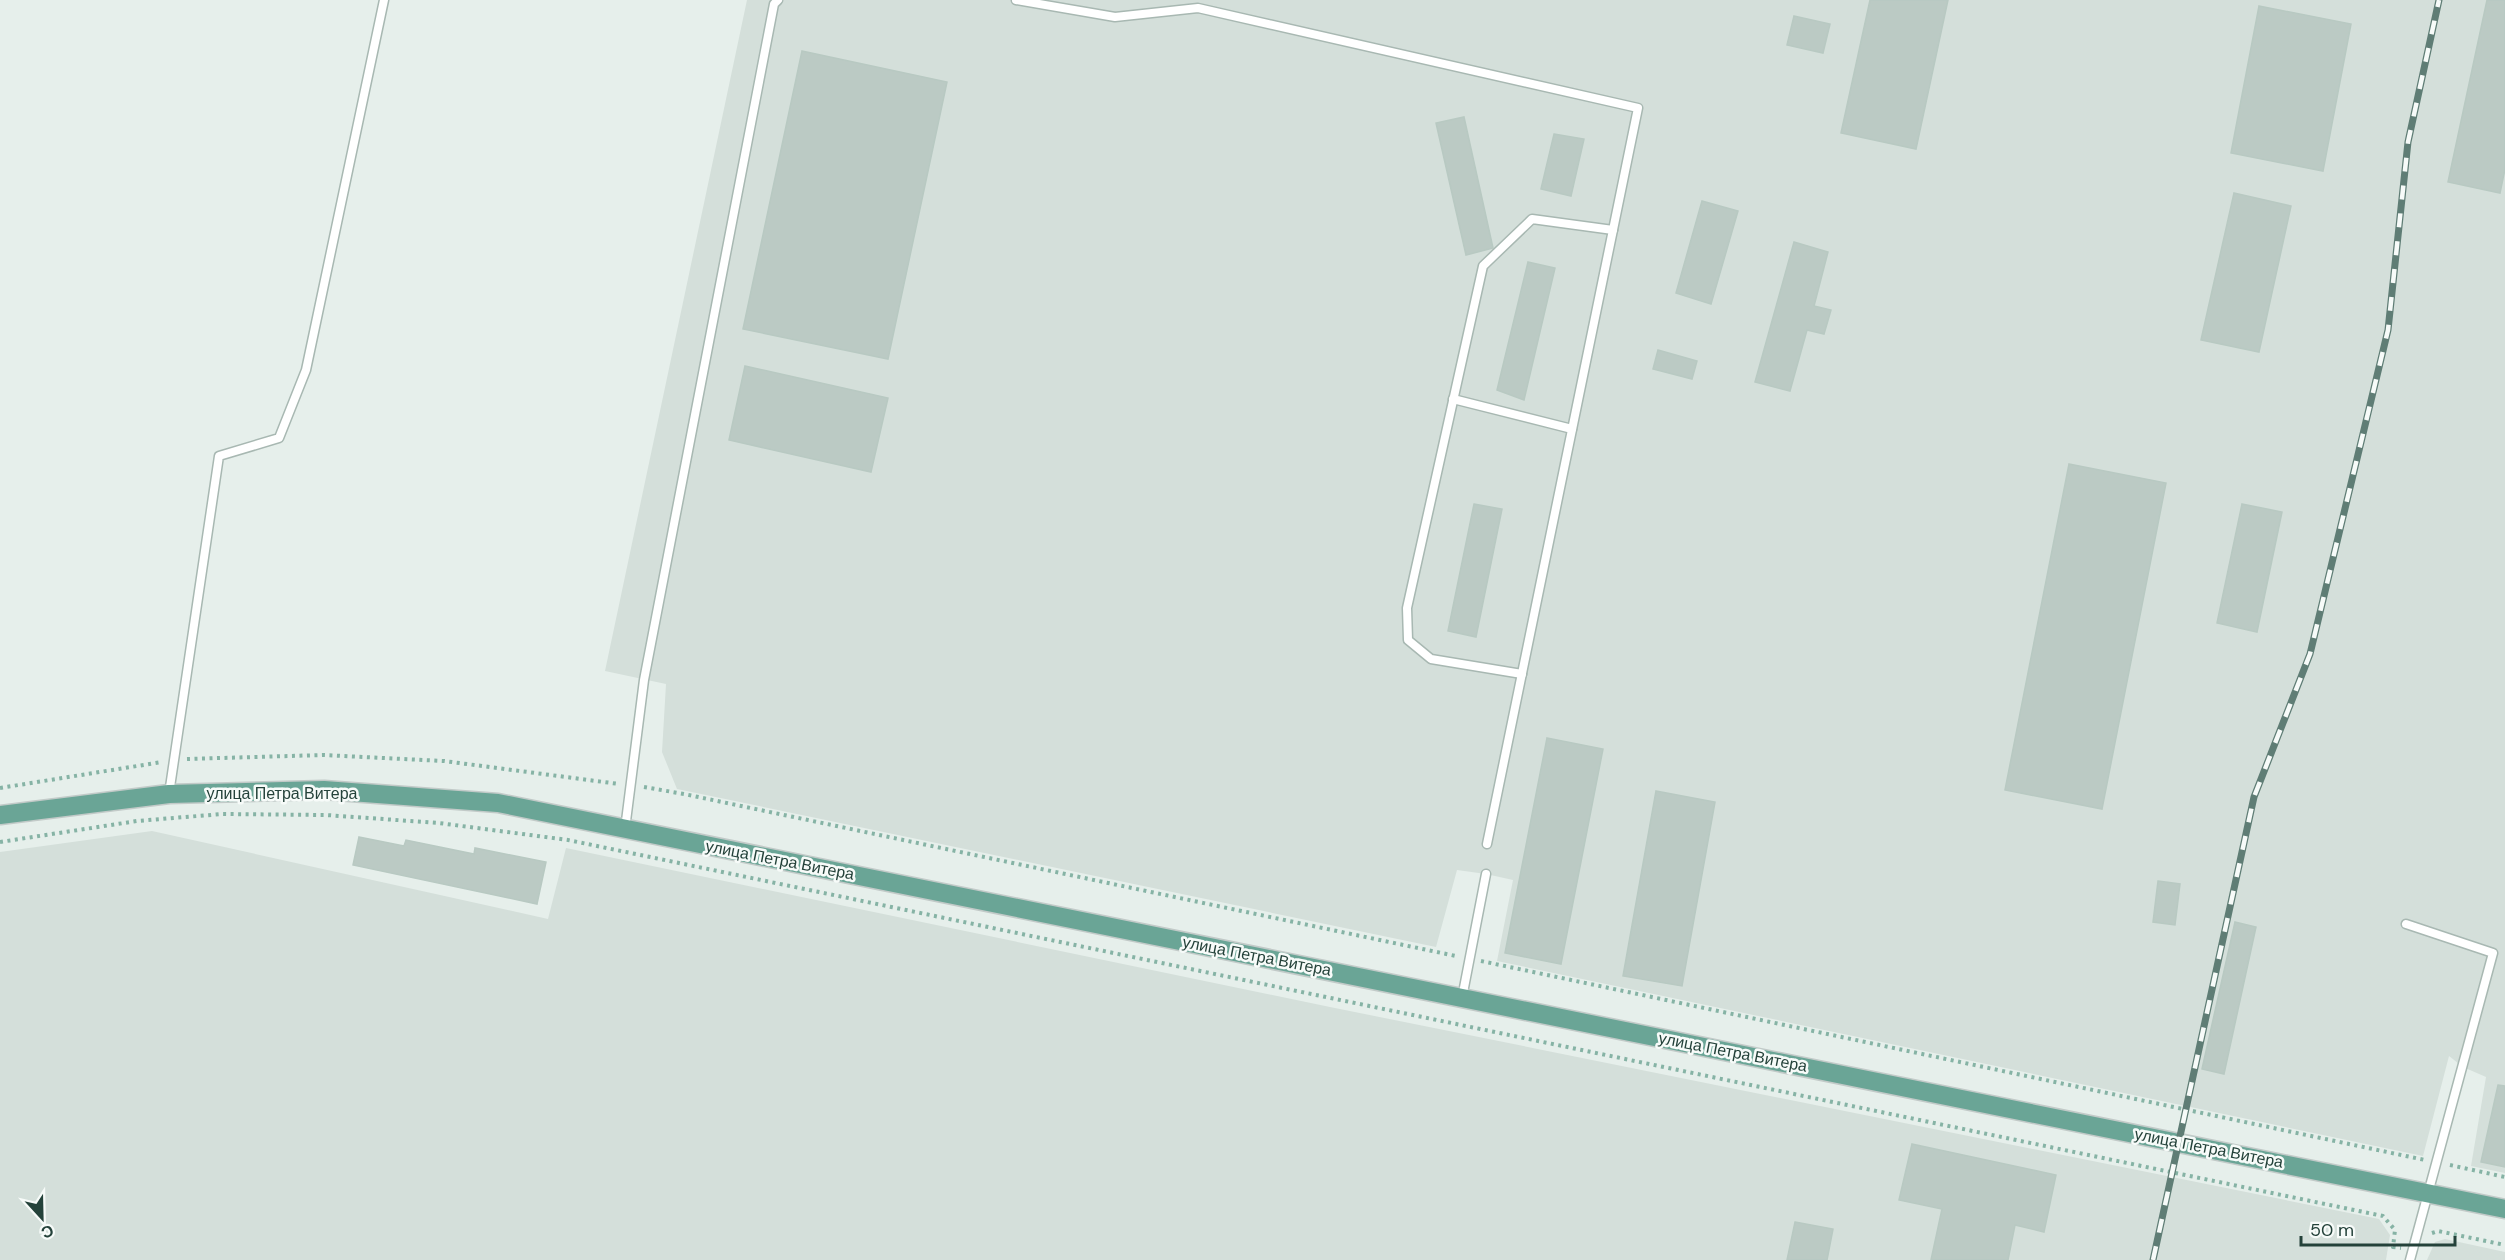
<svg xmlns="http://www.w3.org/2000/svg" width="2505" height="1260" viewBox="0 0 2505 1260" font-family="'DM Sans',sans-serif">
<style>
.built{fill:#d4dfda}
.building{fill:#bbcac4;stroke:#b8c9c2;stroke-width:1.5}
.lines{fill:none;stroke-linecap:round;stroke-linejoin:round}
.service-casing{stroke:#a8b8b2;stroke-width:11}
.primary-casing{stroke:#c2cac8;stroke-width:21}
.path{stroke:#86b3a5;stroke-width:4;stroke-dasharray:3 4.5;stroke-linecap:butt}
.service{stroke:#fff;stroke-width:8}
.primary{stroke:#6aa596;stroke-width:18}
.rail-casing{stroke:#5f7d75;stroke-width:7}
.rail{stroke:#f7fbf9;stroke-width:4.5;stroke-dasharray:14;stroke-linecap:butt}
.labels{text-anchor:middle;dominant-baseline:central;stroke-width:5;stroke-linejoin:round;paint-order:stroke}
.street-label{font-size:16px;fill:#24423a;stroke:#f7fbf9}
</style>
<rect width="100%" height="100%" fill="#e6efeb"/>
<!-- built -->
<g class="built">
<path d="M 747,0 L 2505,0 L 2505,1173 L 2471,1166 L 2486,1077 L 2463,1067 L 2449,1056 L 2423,1156 L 1497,961 L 1513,880 L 1486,874 L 1457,870 L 1436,947 L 677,789 L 662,752 L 666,684 L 605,671 Z"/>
<path d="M 152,831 L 548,919 L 566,848 L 1330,1007 L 2379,1219 L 2390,1235 L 2386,1260 L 0,1260 L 0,852 Z"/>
<path d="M 2445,1239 L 2505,1252 L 2505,1260 L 2427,1260 L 2435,1242 Z"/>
</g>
<!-- building -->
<g class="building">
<path d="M 1870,0 L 1948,0 L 1916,149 L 1841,133 Z"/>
<path d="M 2487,0 L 2505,0 L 2505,169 L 2500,193 L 2448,182 Z"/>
<path d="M 2259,6 L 2351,24 L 2323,171 L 2231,153 Z"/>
<path d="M 1794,16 L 1830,24 L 1823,53 L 1787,45 Z"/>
<path d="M 802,51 L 947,82 L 888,359 L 743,329 Z"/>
<path d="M 1464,117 L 1493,248 L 1466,255 L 1436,123 Z"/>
<path d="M 1554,134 L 1584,139 L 1571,196 L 1541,189 Z"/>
<path d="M 2234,193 L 2291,206 L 2259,352 L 2201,340 Z"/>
<path d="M 1702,201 L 1738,211 L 1711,304 L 1676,293 Z"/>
<path d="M 1794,242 L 1828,252 L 1814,306 L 1831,310 L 1824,334 L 1807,330 L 1790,391 L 1755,382 Z"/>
<path d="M 1528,262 L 1555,268 L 1524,400 L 1497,390 Z"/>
<path d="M 1658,350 L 1697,361 L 1692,379 L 1653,369 Z"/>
<path d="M 745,366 L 888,398 L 871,472 L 729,440 Z"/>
<path d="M 2069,464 L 2166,483 L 2102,809 L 2005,790 Z"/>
<path d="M 1474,504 L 1502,509 L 1476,637 L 1448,631 Z"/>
<path d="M 2242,504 L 2282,512 L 2257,632 L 2217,623 Z"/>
<path d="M 1547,738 L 1603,749 L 1561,964 L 1505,953 Z"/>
<path d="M 1656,791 L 1715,802 L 1682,986 L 1623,976 Z"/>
<path d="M 359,837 L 404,846 L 406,840 L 474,854 L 475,848 L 546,862 L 537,904 L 353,865 Z"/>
<path d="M 2158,881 L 2180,884 L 2175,925 L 2153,922 Z"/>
<path d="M 2235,922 L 2256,927 L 2224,1074 L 2202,1069 Z"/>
<path d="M 2498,1085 L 2505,1086 L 2505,1167 L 2481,1162 Z"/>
<path d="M 1912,1144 L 2056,1175 L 2044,1232 L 2015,1225 L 2008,1260 L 1931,1260 L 1942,1209 L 1899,1200 Z"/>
<path d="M 1795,1222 L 1833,1229 L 1827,1260 L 1787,1260 Z"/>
</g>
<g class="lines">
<defs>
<g id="service">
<path d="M 1016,0 L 1115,17 L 1198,8 L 1638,108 L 1487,844"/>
<path d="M 1453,399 L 1572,429"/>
<path d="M 1522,674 L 1431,659 L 1408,640 L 1407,608 L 1483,266 L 1532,219 L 1613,230"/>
<path d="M 169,794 L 219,456 L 279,438 L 306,370 L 384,0"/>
<path d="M 625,829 L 644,680 L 774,4 L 778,0"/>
<path d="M 2406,924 L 2493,953 L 2410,1260"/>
<path d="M 1462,998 L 1486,874"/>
</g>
<path id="primary" d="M 0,815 L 169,794 L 324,790 L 498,803 L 2505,1209"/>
</defs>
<!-- service casing -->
<use href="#service" class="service-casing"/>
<!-- primary casing -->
<use href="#primary" class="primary-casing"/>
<!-- path -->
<g class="path">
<path d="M 187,759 L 323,755 L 444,761 L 619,784"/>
<path d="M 644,787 L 684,794 L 1456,956"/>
<path d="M 0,788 L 162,762"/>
<path d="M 0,842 L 137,821 L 222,814 L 326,815 L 439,823 L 568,840 L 2383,1216 L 2395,1230 L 2393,1247 L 2401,1248"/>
<path d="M 1481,961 L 2425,1160"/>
<path d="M 2450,1165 L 2505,1177"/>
<path d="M 2432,1233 L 2438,1231 L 2505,1245"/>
</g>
<!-- service -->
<use href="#service" class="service"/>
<!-- primary -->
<use href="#primary" class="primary"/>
<defs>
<path id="rail" d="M 2153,1260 L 2254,797 L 2310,654 L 2388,330 L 2408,142 L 2439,0"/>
</defs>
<!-- rail casing -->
<use href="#rail" class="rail-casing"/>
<!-- rail -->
<use href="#rail" class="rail"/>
</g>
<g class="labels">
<!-- street labels -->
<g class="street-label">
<text x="282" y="793">улица Петра Витера</text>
<text transform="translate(780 860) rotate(11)">улица Петра Витера</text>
<text transform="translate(1257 956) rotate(11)">улица Петра Витера</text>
<text transform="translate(1733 1052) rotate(11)">улица Петра Витера</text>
<text transform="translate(2209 1148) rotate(11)">улица Петра Витера</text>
</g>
</g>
<!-- north arrow -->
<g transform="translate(42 1218) rotate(158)" stroke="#f7fbf9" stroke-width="4.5" paint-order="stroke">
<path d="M0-4.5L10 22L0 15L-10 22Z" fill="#24423a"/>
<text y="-9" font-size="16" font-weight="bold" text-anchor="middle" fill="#24423a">С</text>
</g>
<!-- scale -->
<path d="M2301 1236v9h154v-9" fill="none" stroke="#24423a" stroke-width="3"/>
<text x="2310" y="1236" font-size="18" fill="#24423a" stroke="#f7fbf9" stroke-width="4.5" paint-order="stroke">50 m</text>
</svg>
